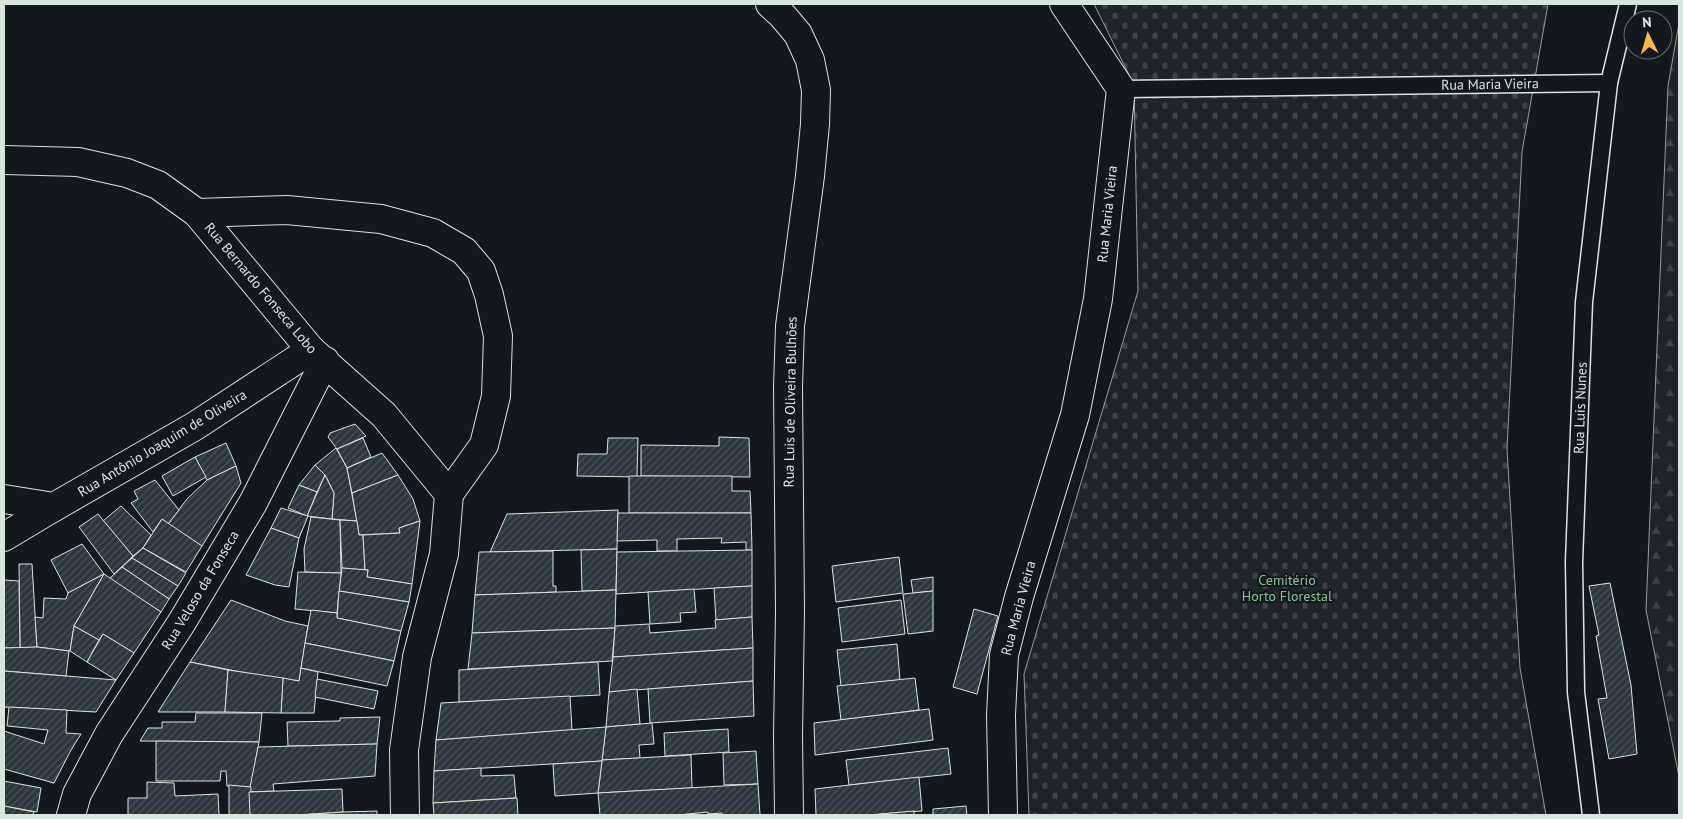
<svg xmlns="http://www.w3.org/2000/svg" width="1683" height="819" viewBox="0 0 1683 819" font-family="'PT Sans',sans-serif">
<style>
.forest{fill:url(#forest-firs);stroke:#939e99}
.cemetery{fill:url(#cemetery-stones);stroke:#939e99}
.building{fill:url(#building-hatch);stroke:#d8e6dc}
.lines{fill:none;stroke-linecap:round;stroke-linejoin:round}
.service-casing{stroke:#d8e6dc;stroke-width:19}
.minor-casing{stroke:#d8e6dc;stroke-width:30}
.service{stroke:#14181c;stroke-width:16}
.minor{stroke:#14181c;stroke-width:28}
.labels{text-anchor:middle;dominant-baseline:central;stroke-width:4;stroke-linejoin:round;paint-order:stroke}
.street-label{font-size:14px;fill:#d8e6dc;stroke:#14181c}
.park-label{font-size:14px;fill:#8ac095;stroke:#14181c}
</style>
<defs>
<pattern id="forest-firs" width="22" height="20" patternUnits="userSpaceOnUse" patternTransform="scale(1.25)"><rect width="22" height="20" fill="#202428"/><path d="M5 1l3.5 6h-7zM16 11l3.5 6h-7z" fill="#404447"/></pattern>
<pattern id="cemetery-stones" width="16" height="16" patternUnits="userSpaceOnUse" patternTransform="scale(1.25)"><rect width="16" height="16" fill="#202428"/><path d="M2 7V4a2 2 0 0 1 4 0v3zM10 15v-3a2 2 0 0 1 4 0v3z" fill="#404447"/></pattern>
<pattern id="building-hatch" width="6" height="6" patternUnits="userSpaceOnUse" patternTransform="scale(1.25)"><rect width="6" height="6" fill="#2c363c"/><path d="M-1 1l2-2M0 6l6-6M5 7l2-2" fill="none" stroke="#4a5358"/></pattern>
</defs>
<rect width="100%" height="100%" fill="#14181c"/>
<!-- forest -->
<path class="forest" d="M 1679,23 L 1679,777 L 1646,610 L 1668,86 Z"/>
<!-- cemetery -->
<path class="cemetery" d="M 1094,4 L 1548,4 L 1522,152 L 1507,449 L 1520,668 L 1546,815 L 1029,815 L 1024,674 L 1138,291 L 1134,85 Z"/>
<!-- building -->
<g class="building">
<path d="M 355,424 L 366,436 L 337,449 L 328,437 L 330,433 Z"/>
<path d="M 719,437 L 749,438 L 750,477 L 641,476 L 641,445 L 719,446 Z"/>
<path d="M 363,438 L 371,457 L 347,468 L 337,449 Z"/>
<path d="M 608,438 L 638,438 L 637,477 L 577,476 L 578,454 L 607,454 Z"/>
<path d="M 226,443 L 236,466 L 207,480 L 195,457 Z"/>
<path d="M 336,448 L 347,468 L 357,521 L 332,519 L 334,493 L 325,475 L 315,465 Z"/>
<path d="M 382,453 L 398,475 L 352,493 L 347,468 Z"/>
<path d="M 195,457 L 206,477 L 173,496 L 162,476 Z"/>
<path d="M 315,465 L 325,475 L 317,492 L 299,485 Z"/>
<path d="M 236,466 L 241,483 L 202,546 L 168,524 L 187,499 L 207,480 Z"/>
<path d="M 325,475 L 334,493 L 332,519 L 307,516 Z"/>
<path d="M 398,475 L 413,499 L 420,521 L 399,528 L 400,533 L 359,535 L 352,493 Z"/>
<path d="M 629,476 L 732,476 L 732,491 L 750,491 L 751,513 L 629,513 Z"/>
<path d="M 155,480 L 179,510 L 168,524 L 162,519 L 153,532 L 131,503 L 138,499 L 134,491 Z"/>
<path d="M 299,485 L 317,492 L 307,516 L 288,508 Z"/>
<path d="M 121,506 L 151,535 L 143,548 L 133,556 L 103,521 Z"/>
<path d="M 281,508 L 308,516 L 299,538 L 271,528 Z"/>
<path d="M 618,510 L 617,549 L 490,552 L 507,514 Z"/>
<path d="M 618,513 L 751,513 L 752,550 L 746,550 L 746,542 L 721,543 L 722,538 L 677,539 L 677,551 L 657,551 L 657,540 L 617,541 Z"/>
<path d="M 98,514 L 133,556 L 114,574 L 79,527 Z"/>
<path d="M 311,517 L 340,520 L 341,573 L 305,572 L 304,549 Z"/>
<path d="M 162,519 L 202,546 L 186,572 L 143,548 Z"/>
<path d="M 340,520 L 357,521 L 359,535 L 363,535 L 365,570 L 342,568 Z"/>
<path d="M 420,521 L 412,584 L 367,577 L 368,570 L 365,570 L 363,535 L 400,533 L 399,528 Z"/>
<path d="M 271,528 L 299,538 L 289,587 L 275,585 L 246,575 Z"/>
<path d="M 82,544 L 104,574 L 68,593 L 51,560 Z"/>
<path d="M 143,548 L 186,573 L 178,586 L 132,558 Z"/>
<path d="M 617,549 L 616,590 L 582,591 L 581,550 Z"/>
<path d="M 752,550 L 752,586 L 616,594 L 617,552 Z"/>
<path d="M 553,551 L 553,586 L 556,586 L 556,592 L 475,595 L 479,552 Z"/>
<path d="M 899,557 L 903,593 L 836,602 L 832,566 Z"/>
<path d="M 132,558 L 178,586 L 169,599 L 122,567 Z"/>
<path d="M 19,564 L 32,564 L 37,647 L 20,648 Z"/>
<path d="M 122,567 L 169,599 L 161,612 L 109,579 Z"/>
<path d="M 342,568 L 368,570 L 367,577 L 412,584 L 409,602 L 339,591 Z"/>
<path d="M 298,572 L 341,573 L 337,613 L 295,609 Z"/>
<path d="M 104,574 L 74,626 L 70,651 L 37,647 L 35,617 L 43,618 L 44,598 L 66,599 L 68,593 Z"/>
<path d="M 104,574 L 161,612 L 134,653 L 103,634 L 99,640 L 74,626 Z"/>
<path d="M 933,577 L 933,591 L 913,593 L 911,580 Z"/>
<path d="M 4,580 L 19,581 L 20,648 L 4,648 Z"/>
<path d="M 1610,583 L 1631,685 L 1637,754 L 1609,759 L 1598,699 L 1607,698 L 1596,636 L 1599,635 L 1589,586 Z"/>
<path d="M 752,586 L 752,617 L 716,620 L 714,588 Z"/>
<path d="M 694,589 L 696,612 L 680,613 L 681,622 L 650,624 L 648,592 Z"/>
<path d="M 616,590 L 615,628 L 472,633 L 475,595 Z"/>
<path d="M 339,591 L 409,602 L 401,631 L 337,618 Z"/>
<path d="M 933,591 L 933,631 L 908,634 L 903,594 Z"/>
<path d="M 231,600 L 285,621 L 308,626 L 299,681 L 261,676 L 190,662 Z"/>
<path d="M 901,600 L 905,634 L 842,642 L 838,608 Z"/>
<path d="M 974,609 L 998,616 L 977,694 L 953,687 Z"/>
<path d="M 311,610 L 337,613 L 337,618 L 401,631 L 394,661 L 305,643 Z"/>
<path d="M 752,617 L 753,648 L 613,657 L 615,626 L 649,624 L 650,633 L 716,628 L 715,620 Z"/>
<path d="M 74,626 L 99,640 L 87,662 L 70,651 Z"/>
<path d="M 615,628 L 612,661 L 468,669 L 472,633 Z"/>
<path d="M 103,634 L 134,653 L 116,680 L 87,662 Z"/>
<path d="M 305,643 L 394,661 L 387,686 L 301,668 Z"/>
<path d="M 897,644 L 900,680 L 841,686 L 837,650 Z"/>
<path d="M 37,647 L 69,651 L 66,676 L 4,671 L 4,648 Z"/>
<path d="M 753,648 L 753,681 L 609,692 L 613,657 Z"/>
<path d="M 190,662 L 228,670 L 225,712 L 158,712 Z"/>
<path d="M 598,662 L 600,695 L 459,702 L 459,670 Z"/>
<path d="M 301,668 L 318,672 L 314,713 L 281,713 L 283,678 L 299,681 Z"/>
<path d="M 228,670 L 283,678 L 281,713 L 225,712 Z"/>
<path d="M 4,671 L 66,676 L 116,680 L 96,712 L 4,707 Z"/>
<path d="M 915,678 L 919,710 L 841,720 L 837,686 Z"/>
<path d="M 317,679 L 378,691 L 374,709 L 315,697 Z"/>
<path d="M 753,681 L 754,716 L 650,723 L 648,689 Z"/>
<path d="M 637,689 L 640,724 L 606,727 L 609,692 Z"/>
<path d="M 570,696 L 572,730 L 436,740 L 441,703 Z"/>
<path d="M 9,707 L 67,710 L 66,733 L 81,734 L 71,750 L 54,783 L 4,769 L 4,731 L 44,744 L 48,730 L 7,726 Z"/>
<path d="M 929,709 L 933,740 L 815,755 L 814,723 Z"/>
<path d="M 196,713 L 262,713 L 259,742 L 140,741 L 148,728 L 162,728 L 162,722 L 195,722 Z"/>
<path d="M 380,717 L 377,744 L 288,746 L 287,722 L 340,721 L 340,718 Z"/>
<path d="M 652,723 L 654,744 L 639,745 L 640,758 L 602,760 L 606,727 Z"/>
<path d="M 606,727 L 602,761 L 434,771 L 436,740 Z"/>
<path d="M 728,729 L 729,752 L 665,756 L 664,733 Z"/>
<path d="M 156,741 L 259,742 L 251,787 L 227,786 L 226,771 L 221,771 L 220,781 L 156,781 Z"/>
<path d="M 377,744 L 375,776 L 273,784 L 274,791 L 249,792 L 258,747 Z"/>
<path d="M 948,748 L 951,774 L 849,785 L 846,760 Z"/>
<path d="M 756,751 L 758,784 L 724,785 L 723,753 Z"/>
<path d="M 691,755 L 692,788 L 598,793 L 602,760 Z"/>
<path d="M 602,761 L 598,793 L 555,796 L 553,764 Z"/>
<path d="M 481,768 L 481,776 L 514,775 L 516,798 L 433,803 L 434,771 Z"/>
<path d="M 919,777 L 922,811 L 869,815 L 816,815 L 815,789 Z"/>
<path d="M 4,781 L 41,788 L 37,812 L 4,806 Z"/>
<path d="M 147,782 L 174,783 L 175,796 L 218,794 L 219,815 L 128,815 L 128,798 L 147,798 Z"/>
<path d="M 758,784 L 760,815 L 722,815 L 722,813 L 708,814 L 708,812 L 677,815 L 600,815 L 598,793 Z"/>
<path d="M 229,785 L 251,787 L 250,815 L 229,815 Z"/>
<path d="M 342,789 L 343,812 L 298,815 L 250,815 L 249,792 Z"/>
<path d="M 517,798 L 518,815 L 434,815 L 433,803 Z"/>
<path d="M 4,806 L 34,812 L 33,815 L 4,815 Z"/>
<path d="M 966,806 L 967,815 L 933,815 L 933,809 Z"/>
<path d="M 377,811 L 377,815 L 298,815 L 343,812 Z"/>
<path d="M 914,811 L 914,815 L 869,815 Z"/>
</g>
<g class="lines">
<defs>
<g id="service">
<path d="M 1121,89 L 1609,83"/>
<path d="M 1591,815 L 1576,692 L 1574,562 L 1584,302 L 1609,83 L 1628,4"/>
</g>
<g id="minor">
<path d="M 770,4 L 782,15 L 798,34 L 810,60 L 816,90 L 815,124 L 810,176 L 790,326 L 788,387 L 790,611 L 788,736 L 789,815"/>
<path d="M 4,160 L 78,162 L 127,173 L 158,185 L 197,213 L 311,350 L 384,415 L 449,494 L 444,554 L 417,657 L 404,750 L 405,815"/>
<path d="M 197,213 L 287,210 L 381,219 L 433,233 L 464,251 L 481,271 L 489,295 L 498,336 L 496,396 L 484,445 L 449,494"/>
<path d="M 4,499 L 54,507 L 195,426 L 311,350"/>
<path d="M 4,537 L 54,507"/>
<path d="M 71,815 L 77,794 L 109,734 L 182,622 L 253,503 L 325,361"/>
<path d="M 1003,815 L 1001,715 L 1004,655 L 1019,597 L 1075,415 L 1098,299 L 1121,89 L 1064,4"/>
</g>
</defs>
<!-- service casing -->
<use href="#service" class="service-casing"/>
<!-- minor casing -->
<use href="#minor" class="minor-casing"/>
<!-- service -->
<use href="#service" class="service"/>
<!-- minor -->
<use href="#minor" class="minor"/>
</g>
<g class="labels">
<!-- street labels -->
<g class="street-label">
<text transform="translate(1490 84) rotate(-1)">Rua Maria Vieira</text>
<text transform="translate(1107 214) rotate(-84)">Rua Maria Vieira</text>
<text transform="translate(261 288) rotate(50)">Rua Bernardo Fonseca Lobo</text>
<text transform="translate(790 402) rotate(-89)">Rua Luis de Oliveira Bulhões</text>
<text transform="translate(1580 408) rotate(-88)">Rua Luis Nunes</text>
<text transform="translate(162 443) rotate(-31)">Rua Antônio Joaquim de Oliveira</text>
<text transform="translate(200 590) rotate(-59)">Rua Veloso da Fonseca</text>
<text transform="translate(1018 608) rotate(-75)">Rua Maria Vieira</text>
</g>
<!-- park labels -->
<g class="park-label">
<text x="1287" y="580">Cemitério<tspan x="1287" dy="16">Horto Florestal</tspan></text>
</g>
</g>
<!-- border -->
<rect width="1683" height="819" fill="none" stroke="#d8e6dc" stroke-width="10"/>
<!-- north arrow -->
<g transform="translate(1648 35) rotate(355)"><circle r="24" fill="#14181c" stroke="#626a69"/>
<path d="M0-4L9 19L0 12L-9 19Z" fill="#ffb74d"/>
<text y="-8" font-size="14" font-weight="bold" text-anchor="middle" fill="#d8e6dc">N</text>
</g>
</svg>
